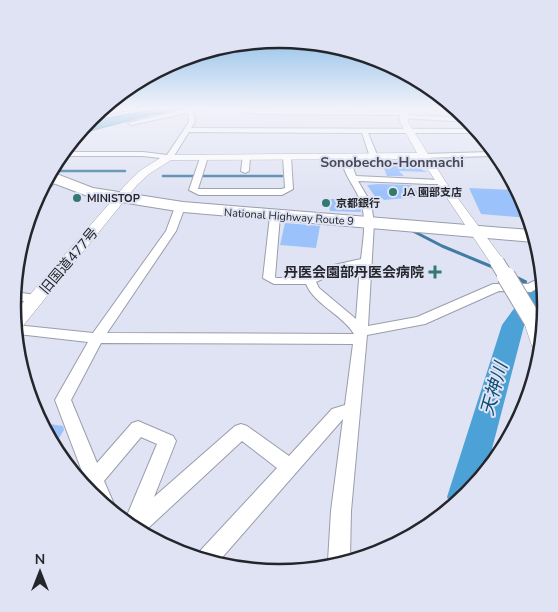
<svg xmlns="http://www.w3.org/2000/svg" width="558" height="612" viewBox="0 0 558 612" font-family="'Nunito Sans','Noto Sans JP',sans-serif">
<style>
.water{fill:#4ca1d7;stroke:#407ca4}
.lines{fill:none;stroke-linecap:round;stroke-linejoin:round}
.stream-far2{stroke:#407ca4;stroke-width:2.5}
.stream-far1{stroke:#407ca4;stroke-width:3}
.stream{stroke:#407ca4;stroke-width:4}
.river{fill:#4ca1d7;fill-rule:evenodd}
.building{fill:#9cc2fc}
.street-casing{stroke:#9a9dab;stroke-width:2}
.secondary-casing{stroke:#9a9dab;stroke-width:1}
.highway-casing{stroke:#9a9dab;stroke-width:2}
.street{fill:#fff;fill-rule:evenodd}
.secondary{fill:#fff;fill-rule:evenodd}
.highway{fill:#fff;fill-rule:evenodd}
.secondary-bridge-far1-casing{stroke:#9a9dab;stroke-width:16;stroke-linecap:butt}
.secondary-bridge-casing{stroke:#9a9dab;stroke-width:20;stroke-linecap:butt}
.secondary-bridge-far1{stroke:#fff;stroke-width:14}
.secondary-bridge{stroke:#fff;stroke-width:18}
.poi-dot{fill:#327970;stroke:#e0e3f3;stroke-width:2}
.labels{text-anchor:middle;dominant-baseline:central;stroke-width:4;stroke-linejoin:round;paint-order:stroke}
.far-poi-label{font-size:11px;font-weight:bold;fill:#25262c;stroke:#e0e3f3;text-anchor:start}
.far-street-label{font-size:11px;fill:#25262c;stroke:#e0e3f3}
.far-quarter-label{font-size:14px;font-weight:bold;fill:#474956;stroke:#e0e3f3}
.street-label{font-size:14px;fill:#25262c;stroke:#e0e3f3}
.poi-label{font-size:14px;font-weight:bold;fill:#25262c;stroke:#e0e3f3;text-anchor:end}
.near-water-label{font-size:18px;font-style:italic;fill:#0c4f74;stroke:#e0e3f3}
.rim{fill:none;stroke:#25262c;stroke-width:2.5}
</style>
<rect width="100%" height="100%" fill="#e0e3f3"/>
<!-- water -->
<path class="water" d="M 163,108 L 188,108 L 150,115 L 79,134 L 90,118 L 95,120 Z"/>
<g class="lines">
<!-- stream-far2 -->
<g class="stream-far2">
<path d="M 55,171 L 125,171"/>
<path d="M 163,176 L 282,176"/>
</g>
<!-- stream-far1 -->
<path class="stream-far1" d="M 413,231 L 442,246 L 495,268"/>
<!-- stream -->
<path class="stream" d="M 515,277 L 525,282"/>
<!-- river -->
<path class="river" d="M 541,284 L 544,299 L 524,326 L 488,464 L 467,495 L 451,506 L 447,497 L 502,325 L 524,295 L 535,286 Z"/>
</g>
<!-- building -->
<g class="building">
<path d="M 384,161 L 402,161 L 427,172 L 399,171 L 404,176 L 387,176 L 383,166 L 387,166 Z"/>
<path d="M 378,184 L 411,185 L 420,195 L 414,195 L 416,197 L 384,200 L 382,198 L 376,198 L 367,185 Z"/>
<path d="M 469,188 L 516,190 L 525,204 L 528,218 L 481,214 Z"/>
<path d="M 327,199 L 358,199 L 361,212 L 330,211 Z"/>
<path d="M 285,223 L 320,226 L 316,248 L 280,245 Z"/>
<path d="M 43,423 L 63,426 L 64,430 L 56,443 Z"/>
</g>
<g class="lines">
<defs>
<g id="street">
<path d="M 129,108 L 140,108 L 91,117 L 96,114 Z"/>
<path d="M 190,108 L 206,108 L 193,112 L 195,122 L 191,128 L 475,129 L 478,133 L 368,133 L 378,157 L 374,159 L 370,157 L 362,133 L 189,132 L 172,159 L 169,159 L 143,156 L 65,156 L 68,152 L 143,152 L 167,155 L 189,122 L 188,113 L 131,125 L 128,123 Z"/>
<path d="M 243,108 L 259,110 L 404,111 L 407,113 L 404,115 L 259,114 L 244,112 Z"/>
<path d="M 404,115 L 468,118 L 470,122 L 402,118 Z"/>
<path d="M 490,152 L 493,156 L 424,158 L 420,156 L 424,154 Z"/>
<path d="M 201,155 L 208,157 L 198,189 L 281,189 L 285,188 L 283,157 L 287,155 L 291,157 L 293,189 L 282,195 L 199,195 L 189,190 Z"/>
<path d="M 243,155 L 250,157 L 249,171 L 245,173 L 241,171 Z"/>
<path d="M 342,155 L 349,157 L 356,176 L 440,180 L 444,182 L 440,184 L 429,184 L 358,181 L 371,203 L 374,223 L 368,326 L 417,317 L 493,284 L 528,284 L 540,278 L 541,286 L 531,292 L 499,291 L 425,324 L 367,335 L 351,511 L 350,558 L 329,563 L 328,561 L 331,511 L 343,419 L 219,561 L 197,556 L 200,551 L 277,468 L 242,441 L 145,531 L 126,518 L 157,444 L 141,437 L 104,481 L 114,504 L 112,509 L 91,495 L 55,400 L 88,342 L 18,334 L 16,325 L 93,333 L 166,231 L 175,207 L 180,204 L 185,207 L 176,231 L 107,333 L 354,334 C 343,315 315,305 306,284 L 274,284 L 263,278 L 270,216 L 275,213 L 280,216 L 275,277 L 276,278 L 308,278 L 334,265 L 361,259 C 363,241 367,220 361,203 C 357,188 340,172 342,155 ZM 360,266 L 356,319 L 319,288 L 316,282 L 341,270 ZM 101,343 L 353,344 L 345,405 L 332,409 L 289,456 L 247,426 L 241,424 L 235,426 L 154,497 L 176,441 L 173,436 L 138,421 L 132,423 L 97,463 L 71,400 Z"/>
<path d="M 52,177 L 59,179 L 46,191 L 41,191 Z"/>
<path d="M 15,292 L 36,295 L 42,299 L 36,303 L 15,300 Z"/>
</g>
<g id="secondary">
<path d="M 401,108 L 409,108 L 408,122 L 413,130 L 445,181 L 505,262 L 502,265 L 492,265 L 421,159 L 171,160 L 149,174 L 137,185 L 22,327 L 17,329 L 14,313 L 129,181 L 141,170 L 165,155 L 417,153 L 400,122 Z"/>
<path d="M 532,313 L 538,315 L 542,322 L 537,347 L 532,346 L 523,319 L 526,315 Z"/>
</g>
<path id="highway" d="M 54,173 L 93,188 L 183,202 L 530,230 L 533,242 L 183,212 L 90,197 L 48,181 Z"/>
</defs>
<!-- street casing -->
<use href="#street" class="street-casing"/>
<!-- secondary casing -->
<use href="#secondary" class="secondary-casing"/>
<!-- highway casing -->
<use href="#highway" class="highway-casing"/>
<!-- street -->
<use href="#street" class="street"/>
<!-- secondary -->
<use href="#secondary" class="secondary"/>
<!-- highway -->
<use href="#highway" class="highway"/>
<defs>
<path id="secondary-bridge-far1" d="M 497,262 L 506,277"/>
<path id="secondary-bridge" d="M 506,276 L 532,319"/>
</defs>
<!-- secondary-bridge-far1 casing -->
<use href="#secondary-bridge-far1" class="secondary-bridge-far1-casing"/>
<!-- secondary-bridge casing -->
<use href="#secondary-bridge" class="secondary-bridge-casing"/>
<!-- secondary-bridge-far1 -->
<use href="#secondary-bridge-far1" class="secondary-bridge-far1"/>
<!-- secondary-bridge -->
<use href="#secondary-bridge" class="secondary-bridge"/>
</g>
<!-- sky -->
<linearGradient id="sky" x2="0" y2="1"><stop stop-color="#69ace1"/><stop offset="0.56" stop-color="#f1f2fa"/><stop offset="1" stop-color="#f1f2fa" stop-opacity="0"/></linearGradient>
<rect width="558" height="193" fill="url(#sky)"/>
<!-- markers -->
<g class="poi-dot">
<circle cx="393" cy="192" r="5"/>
<circle cx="77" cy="198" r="5"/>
<circle cx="326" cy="203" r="5"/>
<path d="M432.5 264.5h5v5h5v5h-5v5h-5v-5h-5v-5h5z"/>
</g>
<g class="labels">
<!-- far-poi labels -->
<g class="far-poi-label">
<text x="403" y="192">JA 園部支店</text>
<text x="87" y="198">MINISTOP</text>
<text x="336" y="203">京都銀行</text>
</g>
<!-- far-street labels -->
<g class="far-street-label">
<text transform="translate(289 217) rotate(4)">National Highway Route 9</text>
</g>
<!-- far-quarter labels -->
<g class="far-quarter-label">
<text x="392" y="162">Sonobecho-Honmachi</text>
</g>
<!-- street labels -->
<g class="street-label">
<text transform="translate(69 261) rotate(-50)">旧国道477号</text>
</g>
<!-- poi labels -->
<g class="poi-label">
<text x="424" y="272">丹医会園部丹医会病院</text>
</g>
<!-- near-water labels -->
<g class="near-water-label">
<text transform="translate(494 389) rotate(-74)">天神川</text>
</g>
</g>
<!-- crop -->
<path d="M0 0H558V612H0ZM21 306a258 258 0 1 1 516 0a258 258 0 1 1-516 0Z" fill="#e0e3f3" fill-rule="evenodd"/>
<path class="rim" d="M21 306a258 258 0 1 1 516 0a258 258 0 1 1-516 0Z"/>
<!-- north arrow -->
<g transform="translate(40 572)" stroke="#e0e3f3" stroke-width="4" paint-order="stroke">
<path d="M0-4L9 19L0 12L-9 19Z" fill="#25262c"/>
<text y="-8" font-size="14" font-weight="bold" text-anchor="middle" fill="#25262c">N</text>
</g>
</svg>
